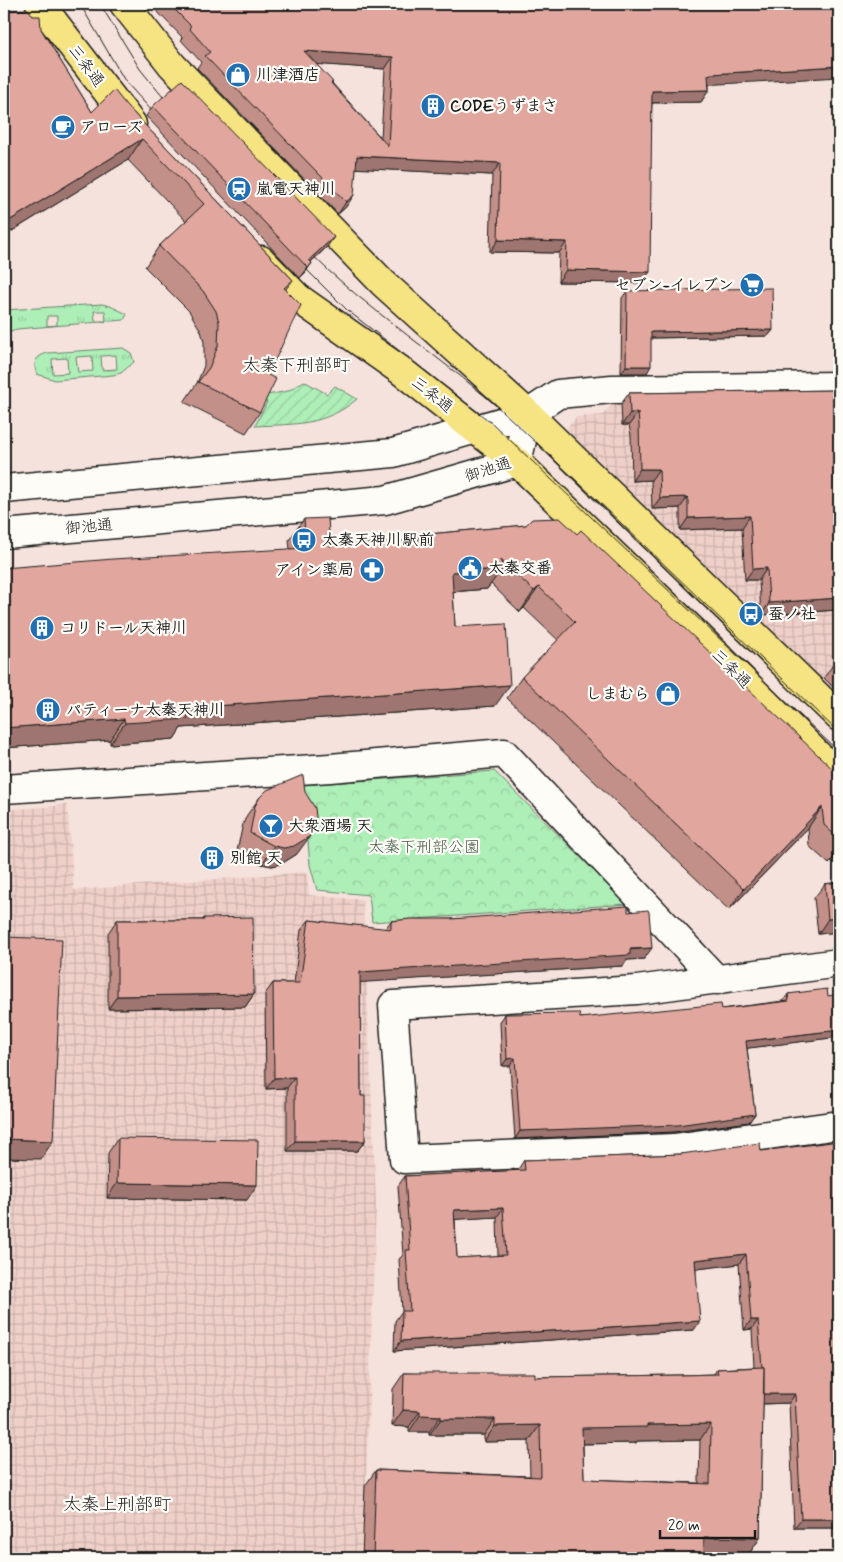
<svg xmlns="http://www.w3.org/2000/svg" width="843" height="1562" viewBox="0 0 843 1562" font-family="Mynerve,'Klee One',sans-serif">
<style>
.industrial{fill:url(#industrial-grid)}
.grass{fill:url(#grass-tufts);stroke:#65856a;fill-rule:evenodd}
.park{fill:url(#park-crowns);stroke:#65856a}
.garden{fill:url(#garden-furrows);stroke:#65856a}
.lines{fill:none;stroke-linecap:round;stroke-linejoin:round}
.minor-casing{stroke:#1c1c1c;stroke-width:31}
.major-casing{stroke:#1c1c1c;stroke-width:31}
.minor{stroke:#fdfcf7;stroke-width:28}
.major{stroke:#f6e381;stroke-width:28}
.tram{stroke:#1c1c1c;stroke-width:1}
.wall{fill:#c29088;stroke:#1c1c1c;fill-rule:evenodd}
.shaded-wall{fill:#9e756f;stroke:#1c1c1c}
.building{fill:#e1a79e;stroke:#1c1c1c;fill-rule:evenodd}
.labels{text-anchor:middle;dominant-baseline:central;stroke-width:4.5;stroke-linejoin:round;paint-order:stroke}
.street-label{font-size:16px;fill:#1c1c1c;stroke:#fdfcf7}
.poi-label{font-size:16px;font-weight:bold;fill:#1c1c1c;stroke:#fdfcf7;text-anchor:start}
.park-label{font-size:16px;fill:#485b4a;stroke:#fdfcf7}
.neighbourhood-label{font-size:18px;fill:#1c1c1c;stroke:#fdfcf7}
</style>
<defs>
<pattern id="industrial-grid" width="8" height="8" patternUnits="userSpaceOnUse" patternTransform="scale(1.25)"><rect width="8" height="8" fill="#efd0c9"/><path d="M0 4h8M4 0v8" fill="none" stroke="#ccb2ac"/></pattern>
<pattern id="grass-tufts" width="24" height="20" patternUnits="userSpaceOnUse" patternTransform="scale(1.25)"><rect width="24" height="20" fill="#aeeeb7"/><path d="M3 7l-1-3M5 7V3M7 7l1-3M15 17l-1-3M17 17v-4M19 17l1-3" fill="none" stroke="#95cc9d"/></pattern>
<pattern id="park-crowns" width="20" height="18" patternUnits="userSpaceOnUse" patternTransform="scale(1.25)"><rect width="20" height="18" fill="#aeeeb7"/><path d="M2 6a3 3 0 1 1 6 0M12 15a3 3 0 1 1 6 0" fill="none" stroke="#95cc9d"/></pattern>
<pattern id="garden-furrows" width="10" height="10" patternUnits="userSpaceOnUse" patternTransform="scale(1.25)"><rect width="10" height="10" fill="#aeeeb7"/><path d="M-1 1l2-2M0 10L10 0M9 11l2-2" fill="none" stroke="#95cc9d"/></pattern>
</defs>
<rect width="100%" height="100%" fill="#f5e2dc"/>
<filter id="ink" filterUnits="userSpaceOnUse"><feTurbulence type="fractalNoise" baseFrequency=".02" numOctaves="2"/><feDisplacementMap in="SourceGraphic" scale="10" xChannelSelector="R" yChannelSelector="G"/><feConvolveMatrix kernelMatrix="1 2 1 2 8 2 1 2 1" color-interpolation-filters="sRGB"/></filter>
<g filter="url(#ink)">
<!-- industrial -->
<g class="industrial">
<path d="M 839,396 L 839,695 L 567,430 L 570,423 L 573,422 L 576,417 L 603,415 L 615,400 Z"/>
<path d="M 67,805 L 74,890 L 307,872 L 309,895 L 363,900 L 376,1203 L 366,1483 L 697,1497 L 698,1472 L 752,1472 L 752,1558 L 4,1558 L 4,810 Z"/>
</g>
<!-- grass -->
<g class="grass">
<path d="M 102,304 L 110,306 L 127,314 L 124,320 L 17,329 L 4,333 L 4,330 L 7,329 L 4,310 ZM 94,311 L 105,311 L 106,321 L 95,321 ZM 47,316 L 57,316 L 57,325 L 47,326 Z"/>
<path d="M 123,348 L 131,353 L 134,362 L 121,373 L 113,375 L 55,380 L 37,374 C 32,362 36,356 48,353 ZM 116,355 L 117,369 L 102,370 L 101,356 ZM 92,356 L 93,371 L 78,372 L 76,357 ZM 67,358 L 68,373 L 53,374 L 52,359 Z"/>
</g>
<!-- park -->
<path class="park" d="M 494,771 L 628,904 L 372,922 L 369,895 L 317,890 L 310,865 L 303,785 Z"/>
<!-- garden -->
<path class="garden" d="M 304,381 L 327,394 L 335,386 L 357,399 C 325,426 295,424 255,426 L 267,402 L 265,400 L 267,395 L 288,391 Z"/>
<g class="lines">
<defs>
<g id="minor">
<path d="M 4,489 L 393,453 L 528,414 L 558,394 L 612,389 L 839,386"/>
<path d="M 4,534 L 385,500 L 517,462 L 528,414"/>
<path d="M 4,789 L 330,768 L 504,753 L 717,980"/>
<path d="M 839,963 L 637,990 L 393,1005 L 404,1159 L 674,1148 L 839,1125"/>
</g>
<g id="major">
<path d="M 40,4 L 132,124"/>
<path d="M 124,4 L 172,65 L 383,283 L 528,414 L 839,717"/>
<path d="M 261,260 L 298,298 L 400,370 L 517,462 L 693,631 L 839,776"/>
</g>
</defs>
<!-- minor casing -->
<use href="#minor" class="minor-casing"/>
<!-- major casing -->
<use href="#major" class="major-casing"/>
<!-- minor -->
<use href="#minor" class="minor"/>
<!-- major -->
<use href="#major" class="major"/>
<!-- tram -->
<g class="tram">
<path d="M 80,4 L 125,81 L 161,121"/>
<path d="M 100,4 L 140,69 L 172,108"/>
<path d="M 305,248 C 368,312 446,359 511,419 C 622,522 730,629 839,733"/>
<path d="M 297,260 L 347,310 L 493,424 L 839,752"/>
</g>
</g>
<!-- wall -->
<g class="wall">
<path d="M 150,4 L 839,4 L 709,85 L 709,90 L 701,102 L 652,103 L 641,283 L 558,282 L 559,253 L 490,252 L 492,175 L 356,168 L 346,207 L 338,214 L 197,68 L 201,62 L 181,40 L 182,37 ZM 316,64 L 385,69 L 381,138 L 332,83 Z"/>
<path d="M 4,11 L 41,29 L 92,112 L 126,105 L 293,280 L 286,289 L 260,412 L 246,433 L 184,402 L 197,383 L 204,366 L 204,342 L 201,331 L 189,311 L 145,267 L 159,246 L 186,221 L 128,160 L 4,236 Z"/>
<path d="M 153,106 L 327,247 L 311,262 L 305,273 L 300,278 L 146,116 Z"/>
<path d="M 627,291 L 773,330 L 768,336 L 651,338 L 647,373 L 621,373 L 622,298 Z"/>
<path d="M 839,390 L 839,622 L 838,610 L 761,615 L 759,580 L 745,580 L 742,528 L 680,530 L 680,508 L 652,509 L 651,480 L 632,481 L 631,435 L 629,425 L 622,425 L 621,404 L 629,393 Z"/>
<path d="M 304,519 L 330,546 L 414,540 L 418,535 L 526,525 L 839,775 L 839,853 L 829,864 L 809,846 L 808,828 L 729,910 L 507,698 L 522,677 L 558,640 L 524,608 L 520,612 L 491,584 L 487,589 L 453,592 L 455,627 L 495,706 L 181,728 L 174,739 L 110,744 L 110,740 L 4,748 L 290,549 L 289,540 Z"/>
<path d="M 839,665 L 839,693 L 824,678 L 832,666 Z"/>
<path d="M 260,797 L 297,854 L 281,864 L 272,866 L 262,864 L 237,851 L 243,824 L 247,815 Z"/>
<path d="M 839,882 L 839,932 L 818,934 L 814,898 L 825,884 Z"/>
<path d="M 628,912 L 644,959 L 627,960 L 623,966 L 360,982 L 361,1096 L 365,1141 L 357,1151 L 287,1151 L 287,1088 L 266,1089 L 265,994 L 273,983 L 294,983 L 301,930 L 309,920 L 385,929 L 391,921 L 451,919 Z"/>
<path d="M 204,918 L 254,994 L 245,1007 L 108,1009 L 108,933 L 117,920 L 202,920 Z"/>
<path d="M 788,994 L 828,996 L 839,1037 L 747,1048 L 755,1114 L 749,1122 L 673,1132 L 515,1139 L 510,1066 L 502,1066 L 500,1022 L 505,1014 L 580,1018 L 722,1009 L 783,1001 Z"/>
<path d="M 118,1138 L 247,1200 L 107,1198 L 108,1153 Z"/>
<path d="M 761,1151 L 839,1528 L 794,1528 L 789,1403 L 763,1404 L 760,1538 L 749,1554 L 703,1553 L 703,1558 L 362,1558 L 365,1486 L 376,1470 L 530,1476 L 529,1441 L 484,1442 L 484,1435 L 429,1435 L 429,1432 L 409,1432 L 409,1427 L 392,1426 L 393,1389 L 404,1373 L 535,1377 L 681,1375 L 714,1374 L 717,1369 L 754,1367 L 752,1329 L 744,1330 L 739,1264 L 696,1269 L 694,1330 L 394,1351 L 395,1321 L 402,1311 L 399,1259 L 403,1255 L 398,1186 L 405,1176 L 517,1171 L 524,1160 ZM 497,1217 L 498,1256 L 457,1258 L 455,1219 ZM 700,1440 L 699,1483 L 584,1479 L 583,1444 L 636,1443 L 637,1441 Z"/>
</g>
<!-- shaded-wall -->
<g class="shaded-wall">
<path d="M 304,51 L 393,57 L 385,69 L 296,63 Z"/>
<path d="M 839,66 L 839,77 L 703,85 L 708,75 L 711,74 Z"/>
<path d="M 709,90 L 701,102 L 644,103 L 652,91 Z"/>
<path d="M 142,139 L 128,160 L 4,236 L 4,224 Z"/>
<path d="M 357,156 L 500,163 L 492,175 L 349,168 Z"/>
<path d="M 354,195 L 346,207 L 338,214 L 346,202 Z"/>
<path d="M 334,237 L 327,247 L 306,266 L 309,260 Z"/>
<path d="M 498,240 L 567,242 L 559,253 L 490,252 Z"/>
<path d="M 312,263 L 305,273 L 300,278 Z"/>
<path d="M 566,270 L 650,272 L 641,283 L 558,282 Z"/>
<path d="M 773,330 L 768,336 L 647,338 L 651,332 Z"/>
<path d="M 626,366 L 651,366 L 647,373 L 621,373 Z"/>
<path d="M 630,413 L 638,413 L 629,425 L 622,425 Z"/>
<path d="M 640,469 L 659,469 L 651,480 L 632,481 Z"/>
<path d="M 688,497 L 680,508 L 652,509 L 660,498 Z"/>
<path d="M 750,516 L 742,528 L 680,530 L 688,518 Z"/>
<path d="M 767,568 L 759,580 L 745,580 L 753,569 Z"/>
<path d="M 502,569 L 487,589 L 437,593 L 452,572 Z"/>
<path d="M 539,587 L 524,608 L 520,612 L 534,591 Z"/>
<path d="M 839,598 L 839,607 L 838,610 L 761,615 L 769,603 Z"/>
<path d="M 510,685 L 495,706 L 181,728 L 174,739 L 110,744 L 125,723 L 187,708 Z"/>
<path d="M 124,719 L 110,740 L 4,748 L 4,728 Z"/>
<path d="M 822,807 L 808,828 L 729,910 L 744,889 Z"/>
<path d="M 310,836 L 297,854 L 281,864 L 272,866 L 262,864 L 274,846 Z"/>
<path d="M 839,850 L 839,853 L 829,864 Z"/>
<path d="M 839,918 L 839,932 L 818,934 L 828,919 Z"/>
<path d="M 652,948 L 644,959 L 627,960 L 623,966 L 352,983 L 360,972 Z"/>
<path d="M 254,994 L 245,1007 L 108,1009 L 117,996 Z"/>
<path d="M 839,1030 L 839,1037 L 741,1049 L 746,1041 Z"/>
<path d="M 515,1058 L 510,1066 L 502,1066 L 507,1059 Z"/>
<path d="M 295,1077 L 287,1088 L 266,1089 L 274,1078 Z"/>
<path d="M 755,1114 L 749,1122 L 673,1132 L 515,1139 L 520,1131 Z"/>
<path d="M 4,1139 L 53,1141 L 41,1159 L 4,1158 Z"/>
<path d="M 295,1141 L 365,1141 L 357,1151 L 287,1151 Z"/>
<path d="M 117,1183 L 257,1185 L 247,1200 L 107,1198 Z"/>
<path d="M 503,1208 L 497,1217 L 447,1220 L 454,1210 Z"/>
<path d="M 746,1254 L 739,1264 L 689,1270 L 695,1260 Z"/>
<path d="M 751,1320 L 758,1320 L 752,1329 L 744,1330 Z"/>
<path d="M 700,1321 L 694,1330 L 394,1351 L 401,1341 Z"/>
<path d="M 764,1394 L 795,1394 L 789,1403 L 757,1404 Z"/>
<path d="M 403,1410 L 420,1411 L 409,1427 L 392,1426 Z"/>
<path d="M 420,1415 L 441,1416 L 429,1432 L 409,1432 Z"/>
<path d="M 441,1419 L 495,1419 L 484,1435 L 429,1435 Z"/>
<path d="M 711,1424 L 700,1440 L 637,1441 L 636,1443 L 571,1444 L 582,1428 L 647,1425 Z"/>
<path d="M 540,1425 L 529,1441 L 484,1442 L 495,1426 Z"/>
<path d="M 801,1519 L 839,1519 L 839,1528 L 794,1528 Z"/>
<path d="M 704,1537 L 760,1538 L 749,1554 L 693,1553 Z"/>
</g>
<!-- building -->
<g class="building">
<path d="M 169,4 L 839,4 L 839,66 L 711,74 L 708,75 L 709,90 L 652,91 L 650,272 L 566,270 L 567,242 L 498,240 L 500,163 L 357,156 L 354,195 L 346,202 L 205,56 L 210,52 L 189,28 L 191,26 ZM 304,51 L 393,57 L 388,146 L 331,83 L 333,82 Z"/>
<path d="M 28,9 L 33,16 L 40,16 L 41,29 L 92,112 L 114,90 L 126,105 L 293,280 L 284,288 L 301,305 L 268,375 L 276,379 L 260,412 L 198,382 L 209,368 L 218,346 L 219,322 L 216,311 L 203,291 L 159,246 L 204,204 L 142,139 L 4,224 L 4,11 Z"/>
<path d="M 182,80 L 334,237 L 309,260 L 312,263 L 308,268 L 153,106 Z"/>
<path d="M 772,288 L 773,330 L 651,332 L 651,366 L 626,366 L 627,291 Z"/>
<path d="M 839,390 L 839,598 L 769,603 L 767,568 L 753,569 L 750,516 L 688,518 L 688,497 L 660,498 L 659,469 L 640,469 L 639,424 L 638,413 L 630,413 L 629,393 Z"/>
<path d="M 328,518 L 330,546 L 418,540 L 418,535 L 526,525 L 532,519 L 560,518 L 577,534 L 581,530 L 839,775 L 839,839 L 824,825 L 822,807 L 744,889 L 522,677 L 575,622 L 539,587 L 534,591 L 501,560 L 502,569 L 452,572 L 455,627 L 506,624 L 510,685 L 187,708 L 188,719 L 125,723 L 124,719 L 4,728 L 4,568 L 113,559 L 306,548 L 304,519 Z"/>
<path d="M 839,665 L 839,673 L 832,666 Z"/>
<path d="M 303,775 L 305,792 L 315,808 L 316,817 L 310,836 L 294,846 L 284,848 L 274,846 L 250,833 L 255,806 L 260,797 L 267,790 Z"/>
<path d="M 839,882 L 839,918 L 828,919 L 825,884 Z"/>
<path d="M 628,906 L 628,912 L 648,910 L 649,912 L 652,948 L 630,949 L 630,955 L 360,972 L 361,1096 L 365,1096 L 365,1141 L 295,1141 L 295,1077 L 274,1078 L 273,983 L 300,983 L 309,920 L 391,929 L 391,921 L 410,919 L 451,919 Z"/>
<path d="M 253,917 L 254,994 L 117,996 L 117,920 L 204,920 L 204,918 Z"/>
<path d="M 4,937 L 62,939 L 53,1141 L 4,1139 Z"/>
<path d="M 827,989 L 828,996 L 839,994 L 839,1030 L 746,1041 L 755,1114 L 678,1125 L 520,1131 L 515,1058 L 507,1059 L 505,1014 L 579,1013 L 580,1018 L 721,1004 L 722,1009 L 789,1001 L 788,994 Z"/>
<path d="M 118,1138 L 258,1140 L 257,1185 L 117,1183 Z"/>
<path d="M 839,1141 L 839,1519 L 801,1519 L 795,1394 L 764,1394 L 764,1367 L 762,1367 L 758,1320 L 751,1320 L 746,1254 L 695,1260 L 700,1321 L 401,1341 L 402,1311 L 410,1311 L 406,1250 L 410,1250 L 405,1176 L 525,1170 L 524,1160 L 681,1154 L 760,1143 L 761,1151 ZM 503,1208 L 506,1255 L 457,1258 L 454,1210 Z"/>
<path d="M 764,1367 L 760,1538 L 704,1537 L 703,1558 L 373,1558 L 376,1470 L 541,1477 L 540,1425 L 495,1426 L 495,1419 L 441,1419 L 441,1416 L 420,1415 L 420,1411 L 403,1410 L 404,1373 L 535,1373 L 535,1377 L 681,1375 L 718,1374 L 717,1369 ZM 711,1424 L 710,1484 L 584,1479 L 582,1428 L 647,1427 L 647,1425 Z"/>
</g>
</g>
<!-- icons -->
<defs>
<symbol id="shop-disc" viewBox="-11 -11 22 22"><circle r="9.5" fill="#1f6fb2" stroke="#fdfcf7"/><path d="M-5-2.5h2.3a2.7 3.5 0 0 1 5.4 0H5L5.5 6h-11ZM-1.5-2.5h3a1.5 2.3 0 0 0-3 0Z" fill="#fff"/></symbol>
<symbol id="building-disc" viewBox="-11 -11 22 22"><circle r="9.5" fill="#1f6fb2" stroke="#fdfcf7"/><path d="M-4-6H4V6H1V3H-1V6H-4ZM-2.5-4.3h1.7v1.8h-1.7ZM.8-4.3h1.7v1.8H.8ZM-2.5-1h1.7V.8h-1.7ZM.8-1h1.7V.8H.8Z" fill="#fff"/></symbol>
<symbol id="cafe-disc" viewBox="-11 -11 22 22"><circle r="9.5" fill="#1f6fb2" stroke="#fdfcf7"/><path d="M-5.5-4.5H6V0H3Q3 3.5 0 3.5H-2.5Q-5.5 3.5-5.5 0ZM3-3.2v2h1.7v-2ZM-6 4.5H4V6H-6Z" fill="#fff"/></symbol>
<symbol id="station-disc" viewBox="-11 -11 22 22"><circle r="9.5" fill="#1f6fb2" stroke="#fdfcf7"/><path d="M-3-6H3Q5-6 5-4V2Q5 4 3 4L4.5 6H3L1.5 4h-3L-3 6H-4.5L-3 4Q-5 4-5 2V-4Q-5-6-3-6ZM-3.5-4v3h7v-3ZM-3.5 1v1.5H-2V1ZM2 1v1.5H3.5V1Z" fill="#fff"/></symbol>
<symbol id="supermarket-disc" viewBox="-11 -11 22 22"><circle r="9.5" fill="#1f6fb2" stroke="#fdfcf7"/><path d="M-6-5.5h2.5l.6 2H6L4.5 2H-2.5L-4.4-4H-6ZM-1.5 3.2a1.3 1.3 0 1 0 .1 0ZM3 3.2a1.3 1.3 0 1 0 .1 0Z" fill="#fff"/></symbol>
<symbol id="bus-disc" viewBox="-11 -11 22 22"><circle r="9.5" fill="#1f6fb2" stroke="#fdfcf7"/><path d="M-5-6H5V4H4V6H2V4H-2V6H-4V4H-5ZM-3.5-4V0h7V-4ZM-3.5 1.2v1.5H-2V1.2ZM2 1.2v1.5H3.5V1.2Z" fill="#fff"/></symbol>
<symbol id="civic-disc" viewBox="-11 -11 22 22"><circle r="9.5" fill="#1f6fb2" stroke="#fdfcf7"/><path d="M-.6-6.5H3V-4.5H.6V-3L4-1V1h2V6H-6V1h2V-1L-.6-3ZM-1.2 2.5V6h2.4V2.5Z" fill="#fff"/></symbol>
<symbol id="pharmacy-disc" viewBox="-11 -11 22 22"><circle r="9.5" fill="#1f6fb2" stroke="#fdfcf7"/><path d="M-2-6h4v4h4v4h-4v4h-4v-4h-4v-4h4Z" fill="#fff"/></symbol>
<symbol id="bar-disc" viewBox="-11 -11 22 22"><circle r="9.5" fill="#1f6fb2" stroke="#fdfcf7"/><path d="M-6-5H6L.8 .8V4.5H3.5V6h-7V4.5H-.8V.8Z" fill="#fff"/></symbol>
</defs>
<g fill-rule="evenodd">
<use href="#shop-disc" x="224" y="61" width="28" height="28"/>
<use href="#building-disc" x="419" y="92" width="28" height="28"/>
<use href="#cafe-disc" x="49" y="113" width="28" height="28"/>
<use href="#station-disc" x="225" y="175" width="28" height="28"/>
<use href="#supermarket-disc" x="738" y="271" width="28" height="28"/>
<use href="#bus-disc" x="290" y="526" width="28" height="28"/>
<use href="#civic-disc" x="456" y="554" width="28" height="28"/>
<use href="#pharmacy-disc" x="358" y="556" width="28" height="28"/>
<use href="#bus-disc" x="737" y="600" width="28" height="28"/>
<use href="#building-disc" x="28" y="614" width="28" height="28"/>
<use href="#shop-disc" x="654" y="680" width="28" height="28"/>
<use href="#building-disc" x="34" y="696" width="28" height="28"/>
<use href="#bar-disc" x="257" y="812" width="28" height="28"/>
<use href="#building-disc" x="198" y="844" width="28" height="28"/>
</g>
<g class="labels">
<!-- street labels -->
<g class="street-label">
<text transform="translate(86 66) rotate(53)">三条通</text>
<text transform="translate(432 395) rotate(38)">三条通</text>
<text transform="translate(488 470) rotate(-18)">御池通</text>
<text transform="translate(89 527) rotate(-5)">御池通</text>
<text transform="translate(731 669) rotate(45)">三条通</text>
</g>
<!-- poi labels -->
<g class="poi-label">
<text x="256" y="75">川津酒店</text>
<text x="450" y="106">CODEうずまさ</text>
<text x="80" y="127">アローズ</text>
<text x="256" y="189">嵐電天神川</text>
<text x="734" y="285" text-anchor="end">セブン-イレブン</text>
<text x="322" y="540">太秦天神川駅前</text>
<text x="488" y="568">太秦交番</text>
<text x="354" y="570" text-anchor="end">アイン薬局</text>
<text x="768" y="614">蚕ノ社</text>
<text x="60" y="628">コリドール天神川</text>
<text x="650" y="694" text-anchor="end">しまむら</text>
<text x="66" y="710">パティーナ太秦天神川</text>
<text x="288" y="826">大衆酒場 天</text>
<text x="230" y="858">別館 天</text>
</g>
<!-- park labels -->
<g class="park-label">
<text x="424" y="847">太秦下刑部公園</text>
</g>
<!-- neighbourhood labels -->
<g class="neighbourhood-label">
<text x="296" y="366">太秦下刑部町</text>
<text x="117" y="1505">太秦上刑部町</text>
</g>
</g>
<!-- margin -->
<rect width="843" height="1562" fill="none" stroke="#fdfcf7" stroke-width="20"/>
<rect x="10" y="10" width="823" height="1542" fill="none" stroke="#1c1c1c" stroke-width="2" filter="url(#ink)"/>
<!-- scale -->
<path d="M660 1530v8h95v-8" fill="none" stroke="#1c1c1c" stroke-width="2.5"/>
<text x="668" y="1530" font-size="15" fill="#1c1c1c" stroke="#fdfcf7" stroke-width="4" paint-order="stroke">20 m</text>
</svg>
